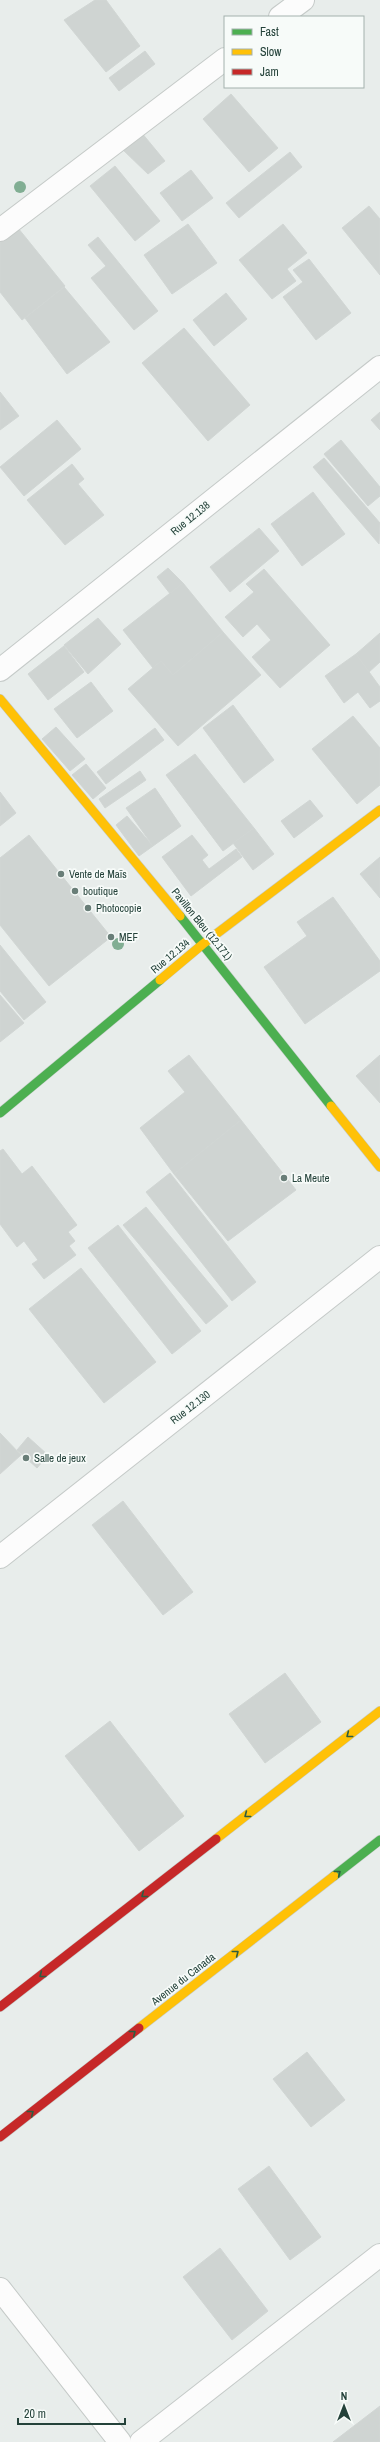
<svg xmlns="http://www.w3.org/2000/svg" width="380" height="2442" viewBox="0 0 380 2442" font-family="'Archivo Narrow',sans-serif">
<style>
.building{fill:#cfd4d2;stroke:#d1d6d4}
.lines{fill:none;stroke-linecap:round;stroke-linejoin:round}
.street-casing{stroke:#c5cac8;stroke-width:24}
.fast-casing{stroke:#c3cbc8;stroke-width:10}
.slow-casing{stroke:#c3cbc8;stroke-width:10}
.jam-casing{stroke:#c3cbc8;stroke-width:10}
.street{stroke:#fcfcfc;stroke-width:22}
.fast{stroke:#4caf50;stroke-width:9}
.slow{stroke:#ffc107;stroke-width:9}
.jam{stroke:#c62828;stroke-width:9}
.tree{fill:#81ae93}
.oneway{stroke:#2e5d40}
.poi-dot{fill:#697e78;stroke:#f7fbf9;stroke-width:1.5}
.labels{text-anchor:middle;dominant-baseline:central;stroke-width:3.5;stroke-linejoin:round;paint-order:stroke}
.street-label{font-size:11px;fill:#24423a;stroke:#f7fbf9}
.poi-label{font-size:11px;fill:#24423a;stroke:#f7fbf9;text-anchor:start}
</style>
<rect width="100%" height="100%" fill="#e8edeb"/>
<!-- building -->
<g class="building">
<path d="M 95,0 L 106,0 L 140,46 L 106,72 L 64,20 Z"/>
<path d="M 145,51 L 155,64 L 119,91 L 109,78 Z"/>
<path d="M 231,94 L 278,148 L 249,172 L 203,119 Z"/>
<path d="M 141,132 L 165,161 L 148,174 L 121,148 Z"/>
<path d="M 290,152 L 302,167 L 239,218 L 226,203 Z"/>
<path d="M 115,166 L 160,221 L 135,241 L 90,186 Z"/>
<path d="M 191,170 L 213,198 L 182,221 L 160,193 Z"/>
<path d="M 369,206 L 380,219 L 380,275 L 342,228 Z"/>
<path d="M 188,224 L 217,263 L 172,294 L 144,255 Z"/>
<path d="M 283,224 L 307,253 L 287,269 L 296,281 L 272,299 L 239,260 Z"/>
<path d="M 18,228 L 65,286 L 22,320 L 0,292 L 0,242 Z"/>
<path d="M 98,237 L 158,311 L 134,330 L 91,278 L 106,266 L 88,245 Z"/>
<path d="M 309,259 L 351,313 L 316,340 L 283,297 L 303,282 L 293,270 Z"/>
<path d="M 64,287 L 110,342 L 67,374 L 25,318 Z"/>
<path d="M 226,293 L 247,319 L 214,346 L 193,320 Z"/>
<path d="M 184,328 L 250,405 L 208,441 L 142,363 Z"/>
<path d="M 0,392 L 19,416 L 0,430 Z"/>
<path d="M 380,412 L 380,430 L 371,420 Z"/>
<path d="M 57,420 L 81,449 L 24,496 L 0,467 Z"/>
<path d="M 341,440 L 380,487 L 380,496 L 368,506 L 324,454 Z"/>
<path d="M 324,458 L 380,523 L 379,544 L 313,467 Z"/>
<path d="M 72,464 L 84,479 L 78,484 L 104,515 L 65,545 L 27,500 Z"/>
<path d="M 313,492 L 345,534 L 302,566 L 271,524 Z"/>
<path d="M 259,528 L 279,551 L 230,592 L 210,567 Z"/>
<path d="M 168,568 L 183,583 L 171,595 L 157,577 Z"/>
<path d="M 264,569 L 330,645 L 280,688 L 252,657 L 271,640 L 257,624 L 243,637 L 225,617 L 254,592 L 246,584 Z"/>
<path d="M 183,583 L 223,632 L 173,675 L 161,661 L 153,668 L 123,630 Z"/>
<path d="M 98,618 L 121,644 L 88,674 L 64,645 Z"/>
<path d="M 223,632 L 261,675 L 178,746 L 128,689 L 161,661 L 173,675 Z"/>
<path d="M 380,633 L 380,662 L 368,673 L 356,654 Z"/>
<path d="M 64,646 L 84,672 L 48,700 L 28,674 Z"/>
<path d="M 356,654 L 380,687 L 380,701 L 370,708 L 358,692 L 344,703 L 325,676 Z"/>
<path d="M 91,682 L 113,711 L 77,738 L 54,709 Z"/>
<path d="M 233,705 L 274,760 L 244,783 L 203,728 Z"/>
<path d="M 353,716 L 380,748 L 380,785 L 357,804 L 312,749 Z"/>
<path d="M 56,727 L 85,759 L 70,771 L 42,739 Z"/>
<path d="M 155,728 L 164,740 L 106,784 L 97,772 Z"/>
<path d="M 195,754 L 254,828 L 223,851 L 166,775 Z"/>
<path d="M 86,764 L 106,788 L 93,799 L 72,775 Z"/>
<path d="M 140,771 L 146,780 L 105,808 L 99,799 Z"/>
<path d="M 155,788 L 181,826 L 153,846 L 126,808 Z"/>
<path d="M 0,792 L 16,813 L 0,826 Z"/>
<path d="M 310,800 L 323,816 L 294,838 L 281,821 Z"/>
<path d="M 127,816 L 153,846 L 139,856 L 116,825 Z"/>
<path d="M 254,828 L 274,854 L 253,870 L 233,843 Z"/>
<path d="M 29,835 L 111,937 L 49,986 L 0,925 L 0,858 Z"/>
<path d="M 192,835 L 208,855 L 202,860 L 209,869 L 236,849 L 242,857 L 191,896 L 162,857 Z"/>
<path d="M 380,857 L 380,898 L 360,874 Z"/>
<path d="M 333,897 L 380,961 L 380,971 L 305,1024 L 264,967 L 307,936 L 297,922 Z"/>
<path d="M 0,945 L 46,1002 L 24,1020 L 0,991 Z"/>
<path d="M 0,995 L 24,1023 L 0,1042 Z"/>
<path d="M 189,1055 L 241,1120 L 174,1174 L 140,1128 L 185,1092 L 168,1071 Z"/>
<path d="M 380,1055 L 380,1103 L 356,1076 Z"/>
<path d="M 241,1120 L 296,1190 L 228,1241 L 174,1174 Z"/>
<path d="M 3,1149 L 22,1174 L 32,1166 L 77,1225 L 68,1232 L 75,1241 L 69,1246 L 76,1255 L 44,1279 L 32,1264 L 38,1260 L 24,1241 L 17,1247 L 0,1224 L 0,1151 Z"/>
<path d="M 170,1173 L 256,1282 L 232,1301 L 146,1192 Z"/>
<path d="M 146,1207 L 228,1306 L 206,1324 L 123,1225 Z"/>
<path d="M 118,1225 L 201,1331 L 172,1354 L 88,1248 Z"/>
<path d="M 81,1268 L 156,1362 L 104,1403 L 29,1309 Z"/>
<path d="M 0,1433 L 21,1455 L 0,1474 Z"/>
<path d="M 28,1437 L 48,1455 L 37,1468 L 17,1450 Z"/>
<path d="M 123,1501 L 193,1592 L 163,1615 L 92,1525 Z"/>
<path d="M 285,1673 L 321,1722 L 265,1763 L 229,1714 Z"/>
<path d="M 110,1721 L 184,1816 L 139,1851 L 65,1756 Z"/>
<path d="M 307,2052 L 345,2100 L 311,2127 L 273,2079 Z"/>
<path d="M 269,2166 L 321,2237 L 290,2260 L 238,2189 Z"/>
<path d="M 220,2248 L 268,2311 L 232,2340 L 183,2277 Z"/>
<path d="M 380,2406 L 380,2442 L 333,2442 Z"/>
</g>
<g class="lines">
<defs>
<g id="street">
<path d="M 280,17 L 303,0"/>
<path d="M 0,230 L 225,59"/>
<path d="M 0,670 L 380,367"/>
<path d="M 0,1557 L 380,1257"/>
<path d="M 0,2289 L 120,2442"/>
<path d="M 141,2442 L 380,2255"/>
</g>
<g id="fast">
<path d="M 180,916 L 331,1106"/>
<path d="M 0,1113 L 160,980"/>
<path d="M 334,1876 L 380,1840"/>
</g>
<g id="slow">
<path d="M 0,699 L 180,916"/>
<path d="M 160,980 L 203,944 L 380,810"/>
<path d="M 331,1106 L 380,1167"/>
<path d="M 216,1839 L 380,1711"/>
<path d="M 139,2028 L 334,1876"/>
</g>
<g id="jam">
<path d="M 0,2007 L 216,1839"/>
<path d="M 0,2137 L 139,2028"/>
</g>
</defs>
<!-- street casing -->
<use href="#street" class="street-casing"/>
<!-- fast casing -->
<use href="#fast" class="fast-casing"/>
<!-- slow casing -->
<use href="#slow" class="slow-casing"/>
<!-- jam casing -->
<use href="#jam" class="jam-casing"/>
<!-- street -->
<use href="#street" class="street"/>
<!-- fast -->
<use href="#fast" class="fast"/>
<!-- slow -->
<use href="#slow" class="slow"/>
<!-- jam -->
<use href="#jam" class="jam"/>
</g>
<!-- trees -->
<g class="tree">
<circle cx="20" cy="187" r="6"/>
<circle cx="118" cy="944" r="6"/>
</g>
<!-- one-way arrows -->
<defs><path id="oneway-chevron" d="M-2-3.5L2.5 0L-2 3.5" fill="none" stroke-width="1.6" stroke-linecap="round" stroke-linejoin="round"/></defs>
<g class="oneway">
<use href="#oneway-chevron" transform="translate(349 1735) rotate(142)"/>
<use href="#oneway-chevron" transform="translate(247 1815) rotate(142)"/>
<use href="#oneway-chevron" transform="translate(338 1873) rotate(-38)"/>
<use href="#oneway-chevron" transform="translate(144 1895) rotate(142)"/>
<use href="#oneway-chevron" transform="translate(236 1953) rotate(-38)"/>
<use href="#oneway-chevron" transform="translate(42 1975) rotate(142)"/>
<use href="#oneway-chevron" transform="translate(133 2033) rotate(-38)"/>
<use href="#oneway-chevron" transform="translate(31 2113) rotate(-38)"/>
</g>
<!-- markers -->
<g class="poi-dot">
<circle cx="61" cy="874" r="4"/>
<circle cx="75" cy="891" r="4"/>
<circle cx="88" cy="908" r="4"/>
<circle cx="111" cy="937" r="4"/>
<circle cx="284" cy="1178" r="4"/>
<circle cx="26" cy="1458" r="4"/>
</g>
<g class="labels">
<!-- street labels -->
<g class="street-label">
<text transform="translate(190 518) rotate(-39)">Rue 12.138</text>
<text transform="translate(202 924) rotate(51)">Pavillon Bleu (12.171)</text>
<text transform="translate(170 956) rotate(-40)">Rue 12.134</text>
<text transform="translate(190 1407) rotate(-38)">Rue 12.130</text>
<text transform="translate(183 1979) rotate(-38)">Avenue du Canada</text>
</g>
<!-- poi labels -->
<g class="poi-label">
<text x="69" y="874">Vente de Maïs</text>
<text x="83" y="891">boutique</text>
<text x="96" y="908">Photocopie</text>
<text x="119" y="937">MEF</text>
<text x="292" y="1178">La Meute</text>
<text x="34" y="1458">Salle de jeux</text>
</g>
</g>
<!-- legend -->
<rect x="224" y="16" width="140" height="72" fill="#f7fbf9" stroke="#a3b1ad"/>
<rect x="232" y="29" width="20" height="6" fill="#4caf50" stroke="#a3b1ad"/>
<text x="260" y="36" font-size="12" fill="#24423a">Fast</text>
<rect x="232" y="49" width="20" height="6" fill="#ffc107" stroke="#a3b1ad"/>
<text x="260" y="56" font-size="12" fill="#24423a">Slow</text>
<rect x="232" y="69" width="20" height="6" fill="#c62828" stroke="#a3b1ad"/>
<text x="260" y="76" font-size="12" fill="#24423a">Jam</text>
<!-- north arrow -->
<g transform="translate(344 2406)" stroke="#f7fbf9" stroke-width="3" paint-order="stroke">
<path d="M0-3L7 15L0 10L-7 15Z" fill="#24423a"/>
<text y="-6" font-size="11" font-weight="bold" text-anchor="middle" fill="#24423a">N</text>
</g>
<!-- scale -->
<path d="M18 2418v6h107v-6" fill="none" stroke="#24423a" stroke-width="2"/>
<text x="24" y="2418" font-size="12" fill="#24423a" stroke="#f7fbf9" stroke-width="3" paint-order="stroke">20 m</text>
</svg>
